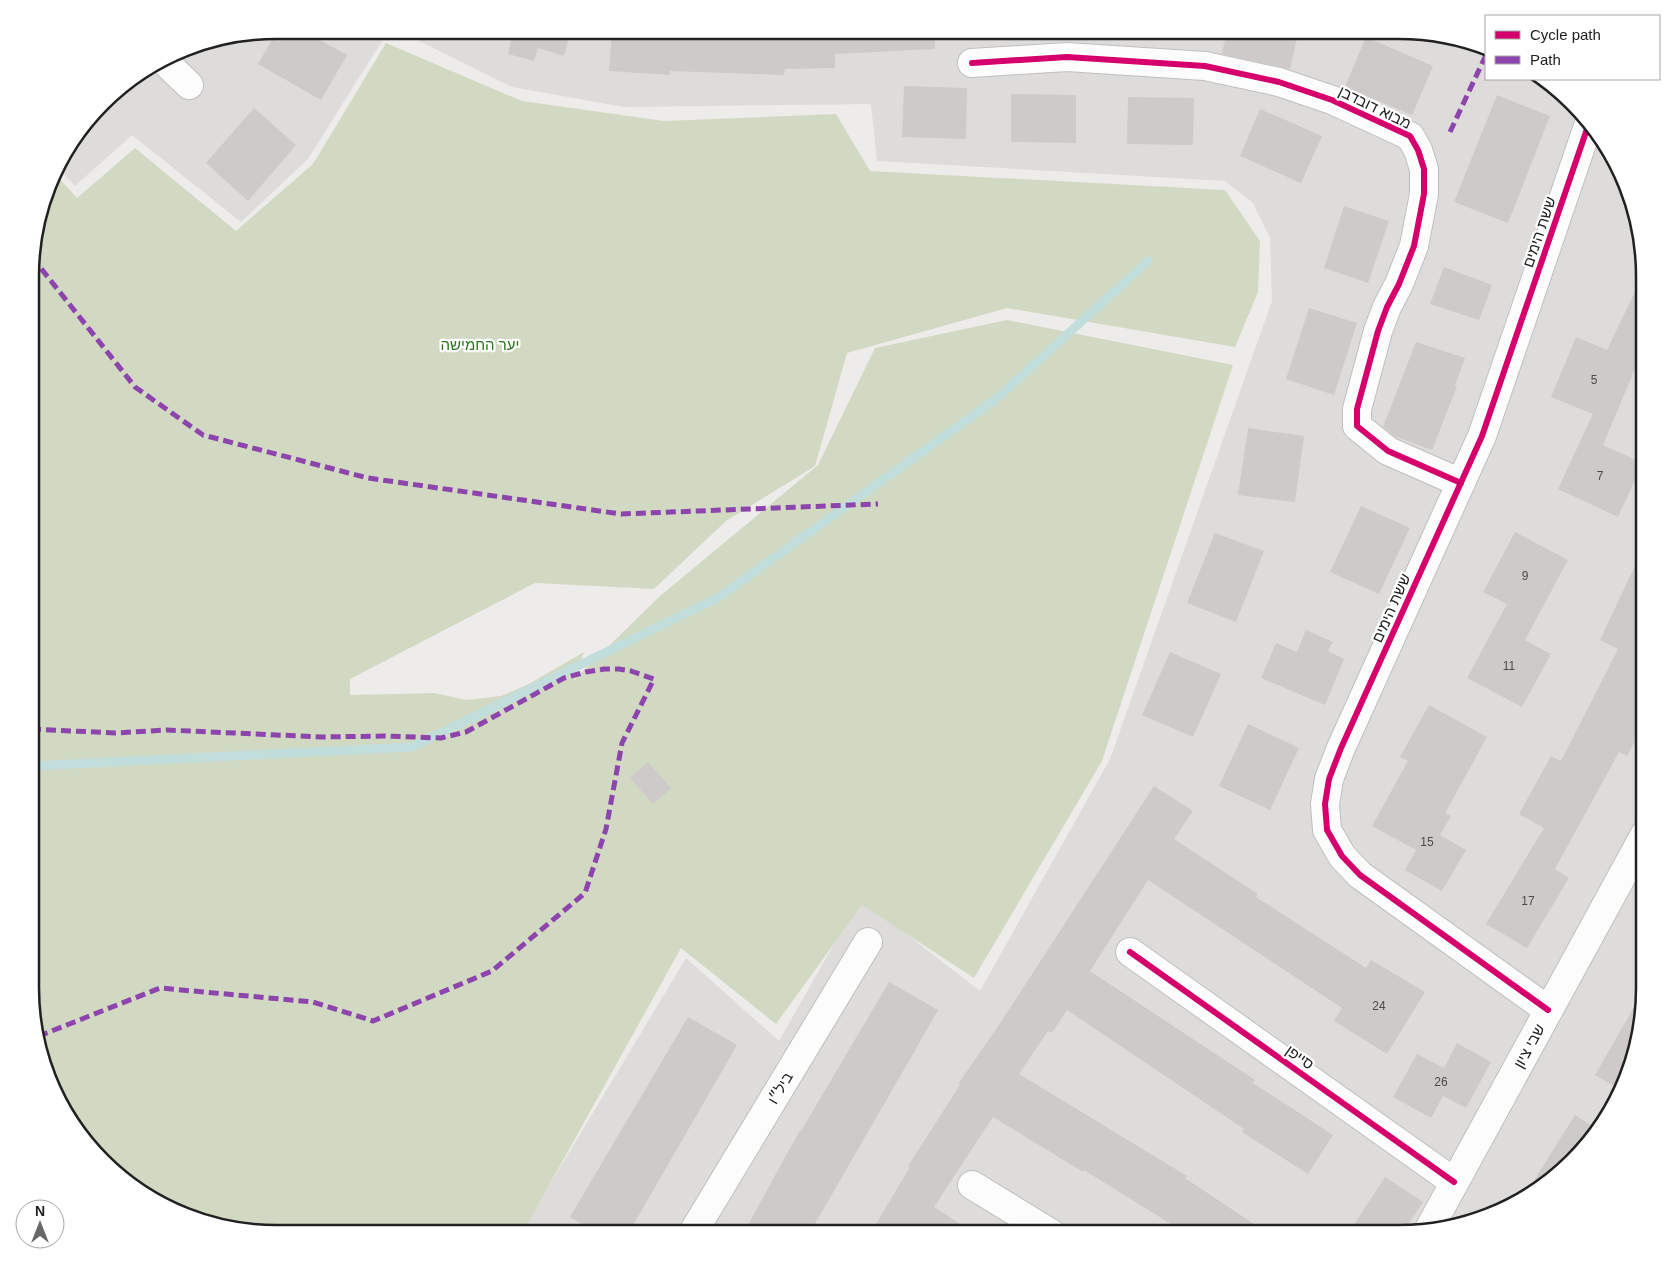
<svg xmlns="http://www.w3.org/2000/svg" width="1675" height="1264" viewBox="0 0 1675 1264" font-family="Arial,'Noto Sans Hebrew',sans-serif">
<style>
.residential{fill:#dedcdb}
.forest{fill:#d1d9c2}
.lines{fill:none;stroke-linecap:round;stroke-linejoin:round}
.stream{stroke:#c1dedc;stroke-width:9}
.building{fill:#cdcac9}
.minor-casing{stroke:#c0bfbf;stroke-width:30}
.minor{stroke:#fcfcfc;stroke-width:28}
.quiet{stroke:#8e44ad;stroke-width:5;stroke-dasharray:10 5;stroke-linecap:butt}
.cycleway-casing{stroke:#fff;stroke-width:9}
.cycleway{stroke:#d6006c;stroke-width:6}
.labels{text-anchor:middle;dominant-baseline:central;stroke-width:4.5;stroke-linejoin:round;paint-order:stroke}
.number-label{font-size:12px;fill:#4c4b4b}
.street-label{font-size:15px;fill:#212121;stroke:#fff}
.park-label{font-size:15px;fill:#2b7419;stroke:#fff}
.rim{fill:none;stroke:#212121;stroke-width:2.5}
</style>
<rect width="100%" height="100%" fill="#eeecea"/>
<!-- residential -->
<g class="residential">
<path d="M 276,30 L 389,30 L 308,159 L 241,222 L 132,135 L 75,186 L 58,168 L 63,153 L 114,91 L 197,43 Z"/>
<path d="M 397,30 L 1415,31 L 1486,47 L 1486,79 L 1541,79 L 1561,91 L 1620,167 L 1645,276 L 1644,1004 L 1626,1082 L 1584,1150 L 1508,1209 L 1447,1229 L 1399,1234 L 520,1234 L 686,958 L 779,1041 L 860,898 L 980,991 L 1110,759 L 1272,301 L 1270,238 L 1253,203 L 1225,181 L 877,161 L 871,104 L 624,107 L 512,87 Z"/>
</g>
<!-- forest -->
<path class="forest" d="M 386,43 L 522,101 L 664,121 L 836,114 L 870,171 L 1225,190 L 1260,241 L 1258,292 L 1235,347 L 1007,308 L 847,353 L 815,466 L 726,521 L 654,589 L 535,583 L 350,679 L 350,695 L 435,693 L 466,700 L 501,696 L 529,684 L 584,652 L 574,680 L 660,596 L 818,465 L 875,348 L 1007,320 L 1233,365 L 1102,761 L 974,978 L 862,905 L 776,1024 L 681,948 L 522,1234 L 260,1233 L 182,1215 L 114,1173 L 56,1097 L 31,1004 L 32,244 L 56,175 L 77,198 L 135,148 L 236,231 L 313,164 Z"/>
<g class="lines">
<!-- stream -->
<path class="stream" d="M 31,766 L 412,747 L 719,597 L 996,399 L 1148,261"/>
</g>
<!-- building -->
<g class="building">
<path d="M 278,30 L 321,30 L 316,38 L 347,55 L 321,100 L 258,64 Z"/>
<path d="M 498,30 L 571,30 L 564,56 L 538,48 L 534,61 L 508,54 L 511,40 L 498,36 Z"/>
<path d="M 634,30 L 935,30 L 935,49 L 835,54 L 835,68 L 785,69 L 784,75 L 670,71 L 670,75 L 609,71 L 612,31 L 634,33 Z"/>
<path d="M 1227,30 L 1299,30 L 1290,69 L 1222,54 Z"/>
<path d="M 1366,37 L 1433,66 L 1412,115 L 1345,87 Z"/>
<path d="M 904,86 L 967,88 L 966,139 L 902,137 Z"/>
<path d="M 1011,94 L 1076,95 L 1076,143 L 1011,142 Z"/>
<path d="M 1497,95 L 1550,116 L 1508,223 L 1454,202 Z"/>
<path d="M 1128,97 L 1194,98 L 1193,145 L 1127,144 Z"/>
<path d="M 254,108 L 296,145 L 248,201 L 206,163 Z"/>
<path d="M 1260,109 L 1322,136 L 1301,183 L 1240,156 Z"/>
<path d="M 1344,206 L 1389,221 L 1368,283 L 1324,268 Z"/>
<path d="M 1444,267 L 1492,285 L 1479,320 L 1430,304 Z"/>
<path d="M 1644,273 L 1645,345 L 1603,445 L 1643,463 L 1618,517 L 1558,489 L 1593,414 L 1551,397 L 1576,337 L 1607,350 Z"/>
<path d="M 1309,308 L 1357,323 L 1334,395 L 1286,379 Z"/>
<path d="M 1416,342 L 1465,358 L 1455,385 L 1457,386 L 1432,450 L 1394,436 L 1383,427 Z"/>
<path d="M 1248,428 L 1304,436 L 1295,502 L 1238,495 Z"/>
<path d="M 1361,506 L 1410,528 L 1379,594 L 1330,572 Z"/>
<path d="M 1515,532 L 1568,560 L 1525,640 L 1551,654 L 1522,707 L 1467,678 L 1507,604 L 1483,592 Z"/>
<path d="M 1215,533 L 1264,551 L 1236,622 L 1187,603 Z"/>
<path d="M 1645,544 L 1645,723 L 1627,756 L 1619,752 L 1555,869 L 1569,878 L 1527,948 L 1486,924 L 1544,828 L 1519,814 L 1551,756 L 1561,761 L 1618,649 L 1600,640 Z"/>
<path d="M 1306,630 L 1333,642 L 1328,651 L 1344,659 L 1325,705 L 1261,678 L 1276,643 L 1297,652 Z"/>
<path d="M 1170,652 L 1221,674 L 1193,737 L 1142,715 Z"/>
<path d="M 1429,705 L 1487,737 L 1445,813 L 1451,816 L 1440,835 L 1466,850 L 1442,891 L 1405,870 L 1416,850 L 1372,826 L 1408,761 L 1400,757 Z"/>
<path d="M 1248,724 L 1299,748 L 1270,810 L 1219,786 Z"/>
<path d="M 648,762 L 671,788 L 653,804 L 630,778 Z"/>
<path d="M 1154,786 L 1193,811 L 1174,839 L 1258,894 L 1256,897 L 1366,968 L 1371,960 L 1425,992 L 1387,1054 L 1334,1021 L 1342,1008 L 1148,880 L 1090,971 L 1255,1080 L 1253,1083 L 1333,1135 L 1308,1174 L 1242,1132 L 1244,1129 L 1067,1010 L 1052,1033 L 1048,1031 L 1019,1074 L 1187,1176 L 1185,1178 L 1269,1234 L 1187,1234 L 1084,1170 L 1083,1172 L 993,1117 L 934,1207 L 976,1234 L 870,1234 L 910,1167 L 908,1166 L 960,1085 L 958,1084 L 999,1025 Z"/>
<path d="M 889,982 L 938,1010 L 909,1061 L 809,1234 L 743,1234 L 800,1130 L 801,1131 Z"/>
<path d="M 1641,995 L 1644,997 L 1644,1004 L 1626,1082 L 1621,1090 L 1595,1075 Z"/>
<path d="M 688,1017 L 737,1045 L 628,1234 L 598,1234 L 570,1217 Z"/>
<path d="M 1457,1043 L 1491,1062 L 1466,1108 L 1443,1096 L 1431,1118 L 1393,1097 L 1417,1054 L 1444,1068 Z"/>
<path d="M 1575,1115 L 1597,1129 L 1584,1150 L 1530,1192 L 1528,1190 Z"/>
<path d="M 1385,1177 L 1423,1202 L 1402,1234 L 1348,1234 Z"/>
</g>
<g class="lines">
<defs>
<g id="minor">
<path d="M 165,62 L 189,85"/>
<path d="M 972,63 L 1067,57 L 1205,66 L 1279,82 L 1332,100 L 1410,136 L 1418,150 L 1424,169 L 1424,194 L 1414,246 L 1399,284 L 1387,307 L 1378,331 L 1357,409 L 1357,426 L 1388,451 L 1461,483"/>
<path d="M 1130,952 L 1454,1182"/>
<path d="M 1548,1010 L 1360,875 L 1342,856 L 1327,830 L 1325,804 L 1329,779 L 1341,748 L 1482,436 L 1588,126"/>
<path d="M 972,1185 L 1052,1234"/>
<path d="M 1428,1231 L 1645,834"/>
<path d="M 692,1234 L 868,942"/>
</g>
</defs>
<!-- minor casing -->
<use href="#minor" class="minor-casing"/>
<!-- minor -->
<use href="#minor" class="minor"/>
<!-- quiet -->
<g class="quiet">
<path d="M 1450,132 L 1486,55"/>
<path d="M 32,257 L 135,387 L 203,435 L 368,478 L 621,514 L 878,504"/>
<path d="M 31,729 L 115,733 L 167,730 L 322,737 L 384,736 L 441,738 L 466,732 L 564,678 L 586,672 L 604,669 L 619,669 L 631,671 L 654,679 L 622,743 L 606,829 L 585,893 L 492,971 L 373,1021 L 313,1002 L 160,988 L 39,1036"/>
</g>
<defs>
<g id="cycleway">
<path d="M 972,63 L 1067,57 L 1205,66 L 1279,82 L 1332,100 L 1410,136 L 1418,150 L 1424,169 L 1424,194 L 1414,246 L 1399,284 L 1387,307 L 1378,331 L 1357,409 L 1357,426 L 1388,451 L 1461,483"/>
<path d="M 1130,952 L 1454,1182"/>
<path d="M 1548,1010 L 1360,875 L 1342,856 L 1327,830 L 1325,804 L 1329,779 L 1341,748 L 1482,436 L 1588,126"/>
</g>
</defs>
<!-- cycleway casing -->
<use href="#cycleway" class="cycleway-casing"/>
<!-- cycleway -->
<use href="#cycleway" class="cycleway"/>
</g>
<g class="labels">
<!-- number labels -->
<g class="number-label">
<text x="1594" y="380">5</text>
<text x="1600" y="476">7</text>
<text x="1525" y="576">9</text>
<text x="1509" y="666">11</text>
<text x="1427" y="842">15</text>
<text x="1528" y="901">17</text>
<text x="1379" y="1006">24</text>
<text x="1441" y="1082">26</text>
</g>
<!-- street labels -->
<g class="street-label">
<text transform="translate(1375 107) rotate(26)">מבוא דובדבן</text>
<text transform="translate(1539 232) rotate(-71)">ששת הימים</text>
<text transform="translate(1391 608) rotate(-66)">ששת הימים</text>
<text transform="translate(1529 1046) rotate(-61)">שבי ציון</text>
<text transform="translate(1300 1057) rotate(35)">סייפן</text>
<text transform="translate(780 1088) rotate(-59)">ביל״ו</text>
</g>
<!-- park labels -->
<g class="park-label">
<text x="480" y="344">יער החמישה</text>
</g>
</g>
<!-- crop -->
<path d="M0 0H1675V1264H0ZM276 39H1399A237 237 0 0 1 1636 276V988A237 237 0 0 1 1399 1225H276A237 237 0 0 1 39 988V276A237 237 0 0 1 276 39Z" fill="#fff" fill-rule="evenodd"/>
<path class="rim" d="M276 39H1399A237 237 0 0 1 1636 276V988A237 237 0 0 1 1399 1225H276A237 237 0 0 1 39 988V276A237 237 0 0 1 276 39Z"/>
<!-- legend -->
<rect x="1485" y="15" width="175" height="65" fill="#ffffff" stroke="#a6a6a6"/>
<rect x="1495" y="31" width="25" height="8" fill="#d6006c" stroke="#a6a6a6"/>
<text x="1530" y="40" font-size="15" fill="#212121">Cycle path</text>
<rect x="1495" y="56" width="25" height="8" fill="#8e44ad" stroke="#a6a6a6"/>
<text x="1530" y="65" font-size="15" fill="#212121">Path</text>
<!-- north arrow -->
<g transform="translate(40 1224)"><circle r="24" fill="#ffffff" stroke="#a6a6a6"/>
<path d="M0-4L9 19L0 12L-9 19Z" fill="#696867"/>
<text y="-8" font-size="14" font-weight="bold" text-anchor="middle" fill="#212121">N</text>
</g>
</svg>
